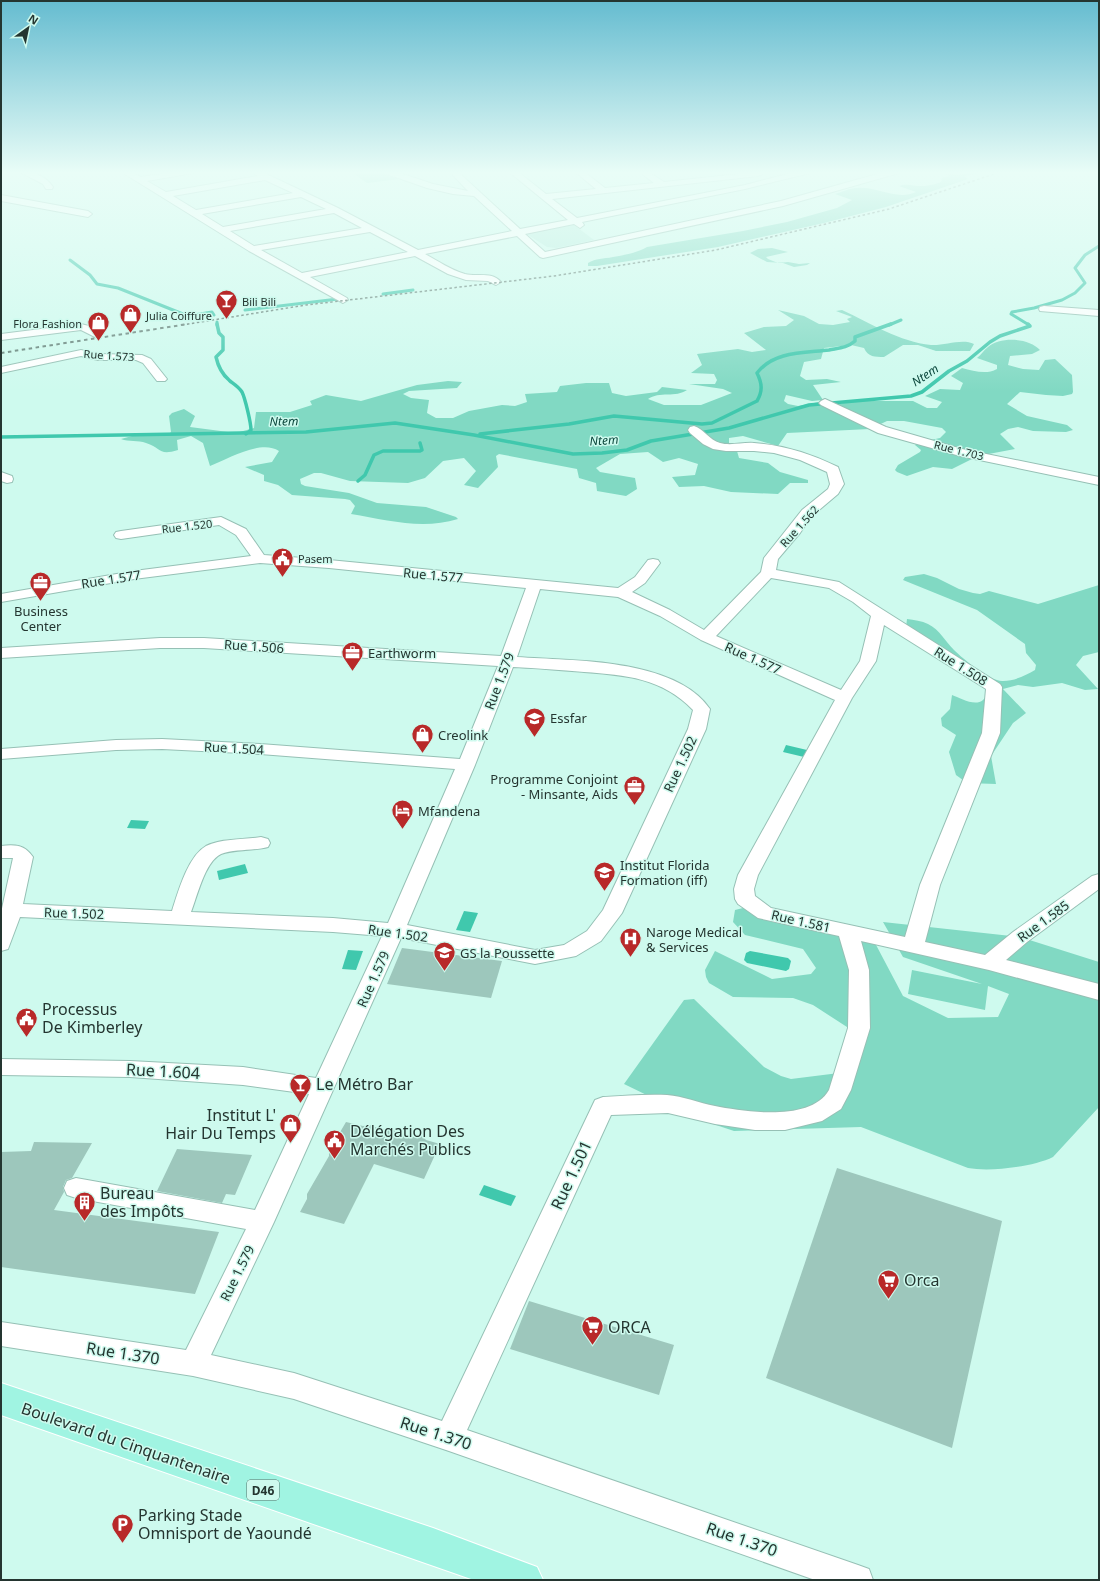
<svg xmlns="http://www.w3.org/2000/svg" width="1100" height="1581" viewBox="0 0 1100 1581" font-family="'Noto Sans',sans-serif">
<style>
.built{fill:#b9eddf}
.green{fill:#81d9c3}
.water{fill:#40c8ad}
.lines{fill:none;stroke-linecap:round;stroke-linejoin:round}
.stream-far1{stroke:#40c8ad;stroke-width:3}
.stream{stroke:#40c8ad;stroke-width:3.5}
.building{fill:#9dc7bc}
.minor-casing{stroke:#96c0b5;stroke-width:2}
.primary-casing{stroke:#fff;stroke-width:2}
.minor{fill:#fff;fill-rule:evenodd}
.primary{fill:#a0f4e2;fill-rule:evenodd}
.rail-far1{stroke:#658179;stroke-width:1.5;stroke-dasharray:2.5 2.5;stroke-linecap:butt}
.rail{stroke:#658179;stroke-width:2;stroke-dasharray:3.5 3.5;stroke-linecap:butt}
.labels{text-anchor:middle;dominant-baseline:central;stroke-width:3;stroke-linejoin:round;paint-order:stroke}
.far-poi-label{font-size:11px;fill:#243530;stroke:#cefaee;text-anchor:start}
.far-street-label{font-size:11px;fill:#243530;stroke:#cefaee}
.far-water-label{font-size:12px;font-style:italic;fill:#084439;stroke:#cefaee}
.shield{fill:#cefaee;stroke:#577069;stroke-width:1}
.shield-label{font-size:12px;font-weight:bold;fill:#243530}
.street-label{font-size:13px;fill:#243530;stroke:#cefaee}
.poi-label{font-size:13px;fill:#243530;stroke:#cefaee;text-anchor:start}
.near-poi-label{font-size:16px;fill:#243530;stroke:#cefaee;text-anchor:start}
.near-street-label{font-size:16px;fill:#243530;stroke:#cefaee}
</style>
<rect width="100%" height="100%" fill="#cefaee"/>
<!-- built -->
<path class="built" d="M 574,225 L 594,240 L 556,248 L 547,247 L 525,233 Z"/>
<!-- green -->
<g class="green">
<path d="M 350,171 L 388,171 L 400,179 L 367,183 Z"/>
<path d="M 974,171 L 992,171 L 964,176 L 968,179 L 886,207 L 824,223 L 718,247 L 597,266 L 588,266 L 588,263 C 596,258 603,259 613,257 C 624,255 637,253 647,247 L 743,231 L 787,222 L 837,208 L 852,200 L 835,194 C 842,192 850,188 857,188 C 876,186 897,201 916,192 L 899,186 C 907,183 913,186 922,186 C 928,186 936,184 941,182 L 942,178 L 949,176 L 945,174 L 959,175 Z"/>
<path d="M 772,248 L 788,252 L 766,257 L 768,259 L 778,263 L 788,262 L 799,264 L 810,263 L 807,265 L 794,267 L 783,263 L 767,262 L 750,253 L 758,249 Z"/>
<path d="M 778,310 L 804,316 L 819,324 L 833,325 L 850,322 L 847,319 L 852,317 L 836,311 L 842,310 C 870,323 900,342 931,345 C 944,346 962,338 974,344 L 970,351 L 936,351 L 918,345 L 903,345 L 884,357 C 875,357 868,357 864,348 L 851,345 L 824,348 L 821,359 L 804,362 L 800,376 L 806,380 L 827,379 L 841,382 L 813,385 L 823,400 L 812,401 L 786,395 L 784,401 L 788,404 L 798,406 L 819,402 L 838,404 L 855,401 L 913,401 L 927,408 L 937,408 L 942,402 L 925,396 L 940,389 L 960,390 L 963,383 L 951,376 L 962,368 C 974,371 986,375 997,369 L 997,365 L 977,358 C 981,355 984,350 988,347 C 1001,336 1029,338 1040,350 L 1032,354 L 1010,356 L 1008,365 L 1023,369 L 1039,370 L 1045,360 L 1055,359 L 1072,375 L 1073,392 L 1072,394 L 1063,396 L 1046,395 L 1020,392 L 1007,404 L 1027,416 L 1067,425 L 1073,430 L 1066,432 L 1033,431 L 1018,427 L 1008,429 L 1000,434 L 1015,449 L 978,456 L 952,469 L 933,467 L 907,476 L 897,472 L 895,470 L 898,465 L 920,452 L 921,450 L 915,445 L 917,443 L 940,438 L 946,432 L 942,428 L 904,421 L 887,421 L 870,429 L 787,433 L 778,446 L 743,436 L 729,438 L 729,443 L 755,447 L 737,451 L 739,458 L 768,463 L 780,472 L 808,480 L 808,483 L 790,483 L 778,494 L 731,492 L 704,486 L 679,487 L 672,477 L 695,475 L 698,464 L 679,458 L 663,462 L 648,452 L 620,454 L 596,468 L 600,472 L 635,478 L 637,489 L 626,496 L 597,491 L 596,483 L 579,478 L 577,469 L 499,454 L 496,456 L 498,467 L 478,488 L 464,485 L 476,471 L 464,458 L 443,461 L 425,478 L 408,483 L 350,481 L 321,473 L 314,473 L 300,479 L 301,484 L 305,486 L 349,493 L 377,503 L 426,507 L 456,517 L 458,519 C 422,530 387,520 351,514 L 355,506 L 350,500 L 345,499 L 292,495 L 278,485 L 264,481 L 264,475 L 245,467 L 272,462 L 279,451 C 261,439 228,459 210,466 L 203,443 L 191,436 L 177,440 L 178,450 C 158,456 162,448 146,443 C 138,440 129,442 121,439 L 132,436 L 168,435 L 171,432 L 169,416 L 172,413 L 184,409 L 195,416 L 190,427 L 236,433 L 254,428 L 256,412 L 290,412 L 312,405 L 310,401 L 326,395 L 361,401 L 417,385 L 448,381 L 462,382 L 457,388 L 409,391 L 403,394 L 411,398 L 429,400 L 427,413 L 436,418 L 453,418 L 469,411 L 502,405 L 515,406 L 527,402 L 525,394 L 557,392 L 560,386 L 586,383 L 609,383 L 612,393 L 626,396 L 657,392 L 662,387 L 687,390 C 676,398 659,391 648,399 L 664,405 L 701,405 L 732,393 L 723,389 L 689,384 L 715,384 L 717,380 L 714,374 L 691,373 L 702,365 L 697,354 L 738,349 L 752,352 L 766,350 L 744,333 L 764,327 L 786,326 L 794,320 Z"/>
<path d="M 924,574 L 937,578 L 959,589 L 973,593 L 980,594 L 989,591 L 1038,604 L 1099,585 L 1099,652 L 1083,656 L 1076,665 L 1098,689 L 1085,690 L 1062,683 L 1033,687 L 1018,685 L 1003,689 L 1026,713 L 1013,723 L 991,756 L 996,784 L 967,783 L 956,775 L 949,752 L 956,735 L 942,726 L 941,718 L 950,709 L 952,695 C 960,698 975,707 983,700 C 986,697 989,692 991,689 L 905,636 L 907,619 C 914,620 922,621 928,624 C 940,630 945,641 954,650 C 963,659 991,682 1003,681 C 1015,681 1026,675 1035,670 L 1036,665 L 1026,653 L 1025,644 L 977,610 L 903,580 L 905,577 Z"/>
<path d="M 743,908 L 848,932 L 875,943 L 903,996 L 948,1018 L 998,1017 L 1009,994 L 988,986 L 985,1010 L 908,994 L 912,970 L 982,984 L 903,957 L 883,922 L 1020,937 L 1099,962 L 1099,1107 L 1053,1157 C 1033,1167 990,1172 968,1168 L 861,1127 L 734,1131 L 692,1117 L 624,1084 L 684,1000 L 694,999 L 764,1067 L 781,1076 L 791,1079 L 839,1073 L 857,1049 L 847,1027 L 813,1005 L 793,998 L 733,997 L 709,983 L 706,977 L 705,970 L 715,951 L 772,979 L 811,974 L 816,968 L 803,949 L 745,935 L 733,922 L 735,910 Z"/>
</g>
<!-- water -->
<g class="water">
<path d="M 786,745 L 807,750 L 804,757 L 783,752 Z"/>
<path d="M 131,820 L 149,821 L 145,829 L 127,828 Z"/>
<path d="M 245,864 L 248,873 L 219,880 L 217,871 Z"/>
<path d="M 464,911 L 478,913 L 470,932 L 456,930 Z"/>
<path d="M 348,950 L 363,951 L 356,970 L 342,969 Z"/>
<path d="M 750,951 L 788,958 L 791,961 L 789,969 L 786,971 L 747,963 L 744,960 L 746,953 Z"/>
<path d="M 484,1185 L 516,1196 L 511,1206 L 479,1195 Z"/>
</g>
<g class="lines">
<!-- stream-far1 -->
<g class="stream-far1">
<path d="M 70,260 L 90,275 L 97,284 L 118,288 L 188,316 L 212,312 L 214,315"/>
<path d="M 383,294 L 413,290"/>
<path d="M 245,310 L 338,299"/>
<path d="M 217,322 L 217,325"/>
<path d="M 889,325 L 901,320"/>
<path d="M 1029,325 L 1011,314 L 1012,312 L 1034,308 L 1062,300 L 1075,293 L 1085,283 L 1075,268 L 1085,255 L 1099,246"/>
</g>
<!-- stream -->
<g class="stream">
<path d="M 217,324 L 219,333 L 223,337 L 223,350 L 216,357 C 218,366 222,374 229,380"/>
<path d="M 230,381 C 234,384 239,387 242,392 C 245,398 251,423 251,430 L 246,434"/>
<path d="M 480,434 L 569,424 L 614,416 L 702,424 L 712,423 L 757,401 C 763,391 762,383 757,373 C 774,351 804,353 829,350 C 839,348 847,348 855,341 L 855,337 L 891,324"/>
<path d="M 1,437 L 306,432 L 395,423 L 474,435 L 573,454 L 602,453 L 627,450 L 651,441 L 729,428 L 809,405 L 911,396 L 922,392 L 949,371 L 967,361 L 990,342 L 1000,336 L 1030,326 L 1028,324"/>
<path d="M 358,481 L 365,475 L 374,455 L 383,451 L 420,451 L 422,450 L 420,443"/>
</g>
</g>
<!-- building -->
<g class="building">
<path d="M 402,948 L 502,961 L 491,998 L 387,984 Z"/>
<path d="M 346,1122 L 363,1126 L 371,1125 L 381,1130 L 388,1128 L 413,1137 L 422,1136 L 426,1140 L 440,1144 L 424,1179 L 374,1164 L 344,1224 L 300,1212 L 307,1199 L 307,1194 L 329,1156 L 329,1151 Z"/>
<path d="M 34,1142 L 92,1143 L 72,1178 L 66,1180 L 63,1187 L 64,1192 L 54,1210 L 219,1232 L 195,1294 L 1,1267 L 1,1152 L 31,1151 Z"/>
<path d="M 177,1149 L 252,1155 L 235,1195 L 226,1194 L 222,1203 L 157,1191 Z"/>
<path d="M 837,1168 L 1002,1221 L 952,1448 L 766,1378 Z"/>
<path d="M 529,1301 L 674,1345 L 659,1395 L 510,1349 Z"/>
</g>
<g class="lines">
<defs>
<g id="minor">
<path d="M 18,171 C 31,170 46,176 53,187 L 52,189 L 46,189 L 43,184 Z"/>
<path d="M 120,171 L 129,171 L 141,177 L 180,171 L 197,171 L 193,173 L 147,181 L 166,192 L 258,176 L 250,171 L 260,171 L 338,208 L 418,250 L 512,231 L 474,196 L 453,194 L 427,188 L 384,173 L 383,171 L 394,171 L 433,184 L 468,191 L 449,171 L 457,171 L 520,229 L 568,220 L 508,171 L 517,171 L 546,194 L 596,189 L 574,171 L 583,171 L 605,188 L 654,183 L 638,171 L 647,171 L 664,182 L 758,172 L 762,174 L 758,176 L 552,199 L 577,218 L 745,185 L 799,171 L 811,171 L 810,173 L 745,189 L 582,222 L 584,225 L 580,228 L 574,224 L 525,234 L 545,252 L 781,201 L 888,171 L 900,171 L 899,173 L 783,206 L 543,258 L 540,257 L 517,236 L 425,254 C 438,261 451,270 465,274 C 477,277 492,271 501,282 L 496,285 L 488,281 L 466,280 L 448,274 L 415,256 L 310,277 L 347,298 L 348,300 L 343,303 L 249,251 ZM 265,180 L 293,193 L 196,210 L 173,196 ZM 301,197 L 326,209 L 223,227 L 202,214 ZM 334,213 L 362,228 L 254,246 L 230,231 ZM 370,232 L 408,252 L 302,273 L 261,250 Z"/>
<path d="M 1,195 L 88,211 L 92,214 L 88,217 L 1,201 Z"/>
<path d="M 1044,306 L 1099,310 L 1099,316 L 1040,311 L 1039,309 L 1040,307 Z"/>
<path d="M 81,324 L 93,327 L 102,335 L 97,338 L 81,330 L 1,340 L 1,334 Z"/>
<path d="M 81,350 L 98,354 L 142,355 L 151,359 L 167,379 L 165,381 L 157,381 L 143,363 L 136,360 L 98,360 L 81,356 L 1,373 L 1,367 Z"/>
<path d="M 825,399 L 886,427 L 962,449 L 1099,477 L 1099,485 L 960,456 L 878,433 L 821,405 L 819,403 L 821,401 Z"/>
<path d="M 694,426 C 704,429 709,440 720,443 C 731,446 743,442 754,443 C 783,445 812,454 838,467 L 844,484 L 838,494 L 812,516 L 800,533 L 778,559 L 776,570 L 839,582 L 1000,684 L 1002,687 L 1000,733 L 940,885 L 925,942 L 985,955 L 1013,932 L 1092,876 L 1099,874 L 1099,889 L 1027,942 L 1006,960 L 1099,984 L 1099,1000 L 989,970 L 861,941 L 869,970 L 870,1028 L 851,1090 L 841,1109 L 822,1121 L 785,1130 L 755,1130 L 715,1124 L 668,1113 L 611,1115 L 467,1430 L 858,1565 L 869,1569 L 873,1580 L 815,1580 L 449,1451 L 294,1399 L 193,1376 L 1,1346 L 1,1322 L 186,1350 L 246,1229 L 76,1198 L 67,1195 L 64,1188 L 67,1181 L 76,1178 L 255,1210 L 309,1094 L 243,1085 L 130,1077 L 1,1075 L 1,1059 L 130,1061 L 243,1067 L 316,1078 L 382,936 L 333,932 L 20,917 L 8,949 L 1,951 L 1,913 L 13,858 L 1,858 L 1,846 C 15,844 25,845 33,857 L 23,904 L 172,911 C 178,892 188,856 206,846 C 222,838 244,840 261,837 L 268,839 L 270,843 L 268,847 C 253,851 234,849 221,854 C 205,861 197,897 191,912 L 333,918 L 388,923 L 455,769 L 260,754 L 162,749 L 116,750 L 1,759 L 1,749 L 116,740 L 162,739 L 260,744 L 460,759 L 498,666 L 204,648 L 160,648 L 1,658 L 1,648 L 160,638 L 204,638 L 501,656 L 526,588 L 329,568 L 260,563 L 134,579 L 1,602 L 1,594 L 134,571 L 251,556 L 236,535 L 219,525 L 121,539 L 116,538 L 114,535 L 116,532 L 121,531 L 221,517 L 246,529 L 264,555 L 329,560 L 618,588 L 635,577 L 648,560 L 653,559 L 658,560 L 660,563 L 645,583 L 632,592 L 670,610 L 704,630 L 761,572 L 764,558 L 802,510 L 828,489 L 830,484 L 827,472 L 800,460 L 774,453 L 754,451 L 726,451 L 713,449 L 703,444 L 690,433 L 688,430 L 690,427 ZM 771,578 L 829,588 L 853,602 L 871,616 L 860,661 L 841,690 L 716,636 ZM 540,589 L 618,597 L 660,616 L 701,640 L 835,700 L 738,875 L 734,889 L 735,899 L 738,904 L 758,918 L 839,936 L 849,970 L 848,1028 L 829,1090 C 811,1122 745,1112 715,1106 C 699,1103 683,1096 667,1095 C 646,1094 624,1096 603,1097 L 595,1100 L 442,1421 L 294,1373 L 211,1355 L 274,1222 L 401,938 L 535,964 L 576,956 L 601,941 L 622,913 L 706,729 L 710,709 C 675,658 573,661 517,657 ZM 884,625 L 986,689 L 982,733 L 920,885 L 905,937 L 771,908 L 755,896 L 754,889 L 758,875 L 852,698 L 876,661 ZM 513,667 C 537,668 560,670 584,672 C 626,675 662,678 693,710 L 688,729 L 603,910 L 587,931 L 564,945 L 535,950 L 407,925 L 475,765 Z"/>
<path d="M 1,472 L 12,476 L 13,479 L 12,482 L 7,483 L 1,481 Z"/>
</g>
<path id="primary" d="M 1,1383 L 433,1528 L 537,1567 L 543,1580 L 474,1580 L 1,1415 Z"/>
</defs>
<!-- minor casing -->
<use href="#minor" class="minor-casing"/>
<!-- primary casing -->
<use href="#primary" class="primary-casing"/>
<!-- minor -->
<use href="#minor" class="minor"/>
<!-- primary -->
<use href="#primary" class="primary"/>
<!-- rail-far1 -->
<path class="rail-far1" d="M 182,325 L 306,305 L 554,276 L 716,250 L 889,209 L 1003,171"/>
<!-- rail -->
<path class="rail" d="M 1,353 L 188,324"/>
</g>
<!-- sky -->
<linearGradient id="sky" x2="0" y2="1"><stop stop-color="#65bcd0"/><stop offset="0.44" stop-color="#e9fdf7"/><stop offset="1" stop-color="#e9fdf7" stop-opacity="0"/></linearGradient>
<rect width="1100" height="392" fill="url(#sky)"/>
<!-- icons -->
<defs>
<symbol id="bar-pin" viewBox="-11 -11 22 30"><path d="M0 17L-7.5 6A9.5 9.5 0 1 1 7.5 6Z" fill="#b82929" stroke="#cefaee"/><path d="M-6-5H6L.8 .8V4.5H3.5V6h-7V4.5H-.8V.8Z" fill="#fff"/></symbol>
<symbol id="shop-pin" viewBox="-11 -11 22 30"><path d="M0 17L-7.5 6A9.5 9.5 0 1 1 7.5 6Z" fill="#b82929" stroke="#cefaee"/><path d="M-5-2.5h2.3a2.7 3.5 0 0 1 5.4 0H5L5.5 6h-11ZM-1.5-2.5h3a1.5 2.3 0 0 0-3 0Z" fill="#fff"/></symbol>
<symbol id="civic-pin" viewBox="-11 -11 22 30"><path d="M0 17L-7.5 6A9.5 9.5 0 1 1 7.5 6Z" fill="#b82929" stroke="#cefaee"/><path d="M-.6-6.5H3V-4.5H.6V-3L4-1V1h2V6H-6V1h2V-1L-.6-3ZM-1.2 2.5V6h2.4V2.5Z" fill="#fff"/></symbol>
<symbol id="office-pin" viewBox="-11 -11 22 30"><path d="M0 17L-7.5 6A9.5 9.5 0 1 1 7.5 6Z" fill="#b82929" stroke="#cefaee"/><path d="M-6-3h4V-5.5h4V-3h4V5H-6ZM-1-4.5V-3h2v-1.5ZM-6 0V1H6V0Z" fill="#fff"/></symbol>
<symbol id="university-pin" viewBox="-11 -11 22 30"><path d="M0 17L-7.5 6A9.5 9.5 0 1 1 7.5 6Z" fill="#b82929" stroke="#cefaee"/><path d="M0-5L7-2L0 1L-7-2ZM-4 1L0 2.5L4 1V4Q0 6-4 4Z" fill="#fff"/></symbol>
<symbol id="hotel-pin" viewBox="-11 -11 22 30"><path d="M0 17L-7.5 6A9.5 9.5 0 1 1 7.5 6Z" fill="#b82929" stroke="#cefaee"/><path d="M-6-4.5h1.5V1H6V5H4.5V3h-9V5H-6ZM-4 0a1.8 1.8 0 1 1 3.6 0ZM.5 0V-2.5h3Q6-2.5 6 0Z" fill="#fff"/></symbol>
<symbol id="hospital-pin" viewBox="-11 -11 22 30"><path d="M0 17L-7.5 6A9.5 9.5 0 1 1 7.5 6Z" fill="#b82929" stroke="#cefaee"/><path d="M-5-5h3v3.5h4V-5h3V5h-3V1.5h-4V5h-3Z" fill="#fff"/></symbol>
<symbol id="school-pin" viewBox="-11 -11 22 30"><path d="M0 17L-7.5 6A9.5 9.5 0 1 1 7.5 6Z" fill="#b82929" stroke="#cefaee"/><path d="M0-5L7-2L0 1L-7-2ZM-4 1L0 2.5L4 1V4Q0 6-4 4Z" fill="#fff"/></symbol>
<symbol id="building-pin" viewBox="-11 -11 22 30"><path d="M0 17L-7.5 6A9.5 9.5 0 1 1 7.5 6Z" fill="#b82929" stroke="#cefaee"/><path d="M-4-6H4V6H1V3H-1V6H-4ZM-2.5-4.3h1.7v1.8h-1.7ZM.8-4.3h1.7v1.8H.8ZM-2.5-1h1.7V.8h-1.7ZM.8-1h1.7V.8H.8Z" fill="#fff"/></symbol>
<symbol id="supermarket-pin" viewBox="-11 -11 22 30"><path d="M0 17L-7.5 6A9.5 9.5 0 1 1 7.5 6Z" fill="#b82929" stroke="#cefaee"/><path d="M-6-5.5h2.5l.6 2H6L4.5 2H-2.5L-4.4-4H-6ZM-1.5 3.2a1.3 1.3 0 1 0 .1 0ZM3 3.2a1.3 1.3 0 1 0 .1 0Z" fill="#fff"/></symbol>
<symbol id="parking-pin" viewBox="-11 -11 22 30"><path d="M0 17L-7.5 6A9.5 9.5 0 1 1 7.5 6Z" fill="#b82929" stroke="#cefaee"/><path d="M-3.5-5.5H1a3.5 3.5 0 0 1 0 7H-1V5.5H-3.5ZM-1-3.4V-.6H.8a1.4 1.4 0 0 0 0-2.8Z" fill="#fff"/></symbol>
</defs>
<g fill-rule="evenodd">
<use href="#bar-pin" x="214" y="288" width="25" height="34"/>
<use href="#shop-pin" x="118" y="302" width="25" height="34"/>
<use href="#shop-pin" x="86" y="310" width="25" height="34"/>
<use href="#civic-pin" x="270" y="546" width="25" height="34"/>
<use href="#office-pin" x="28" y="570" width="25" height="34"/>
<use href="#office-pin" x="340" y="640" width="25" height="34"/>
<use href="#university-pin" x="522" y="706" width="25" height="34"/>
<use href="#shop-pin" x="410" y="722" width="25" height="34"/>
<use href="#office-pin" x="622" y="774" width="25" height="34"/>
<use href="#hotel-pin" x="390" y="798" width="25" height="34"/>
<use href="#university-pin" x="592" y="860" width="25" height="34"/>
<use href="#hospital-pin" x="618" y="926" width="25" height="34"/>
<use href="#school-pin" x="432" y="940" width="25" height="34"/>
<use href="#civic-pin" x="14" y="1006" width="25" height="34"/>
<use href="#bar-pin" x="288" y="1072" width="25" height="34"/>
<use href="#shop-pin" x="278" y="1112" width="25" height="34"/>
<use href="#civic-pin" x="322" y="1128" width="25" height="34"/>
<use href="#building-pin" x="72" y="1190" width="25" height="34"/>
<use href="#supermarket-pin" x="876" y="1268" width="25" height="34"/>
<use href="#supermarket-pin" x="580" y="1314" width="25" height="34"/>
<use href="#parking-pin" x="110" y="1512" width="25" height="34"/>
</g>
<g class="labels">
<!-- far-poi labels -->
<g class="far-poi-label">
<text x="242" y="301">Bili Bili</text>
<text x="146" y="315">Julia Coiffure</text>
<text x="82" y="323" text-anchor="end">Flora Fashion</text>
<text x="298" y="558">Pasem</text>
</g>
<!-- far-street labels -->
<g class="far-street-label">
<text transform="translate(109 355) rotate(4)">Rue 1.573</text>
<text transform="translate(959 450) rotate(14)">Rue 1.703</text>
<text transform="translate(187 526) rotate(-7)">Rue 1.520</text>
<text transform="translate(799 526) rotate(-48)">Rue 1.562</text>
</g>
<!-- far-water labels -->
<g class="far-water-label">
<text transform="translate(925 375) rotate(-33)">Ntem</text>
<text transform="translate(284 421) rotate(-1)">Ntem</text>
<text transform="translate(604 440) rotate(-4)">Ntem</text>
</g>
<!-- shield labels -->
<rect class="shield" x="247" y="1480" width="32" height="20" rx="3"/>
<g class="shield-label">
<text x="263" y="1490">D46</text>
</g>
<!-- street labels -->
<g class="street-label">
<text transform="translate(433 575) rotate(5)">Rue 1.577</text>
<text transform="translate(111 579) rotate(-9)">Rue 1.577</text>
<text transform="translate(254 646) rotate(4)">Rue 1.506</text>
<text transform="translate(753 658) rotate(24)">Rue 1.577</text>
<text transform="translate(961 666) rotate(32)">Rue 1.508</text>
<text transform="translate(499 681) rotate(-69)">Rue 1.579</text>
<text transform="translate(234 748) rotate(3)">Rue 1.504</text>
<text transform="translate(680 764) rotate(-65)">Rue 1.502</text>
<text transform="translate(74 913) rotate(2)">Rue 1.502</text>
<text transform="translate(801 921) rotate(13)">Rue 1.581</text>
<text transform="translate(1043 921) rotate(-36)">Rue 1.585</text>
<text transform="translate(398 933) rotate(8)">Rue 1.502</text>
<text transform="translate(373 979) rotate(-66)">Rue 1.579</text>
<text transform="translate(237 1273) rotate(-64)">Rue 1.579</text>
</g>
<!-- poi labels -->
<g class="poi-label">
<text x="41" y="611" text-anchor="middle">Business<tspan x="41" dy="15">Center</tspan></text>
<text x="368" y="653">Earthworm</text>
<text x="550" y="718">Essfar</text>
<text x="438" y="735">Creolink</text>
<text x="618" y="779" text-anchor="end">Programme Conjoint<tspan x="618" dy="15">- Minsante, Aids</tspan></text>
<text x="418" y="811">Mfandena</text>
<text x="620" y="865">Institut Florida<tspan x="620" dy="15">Formation (iff)</tspan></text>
<text x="646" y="932">Naroge Medical<tspan x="646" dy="15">&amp; Services</tspan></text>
<text x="460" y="953">GS la Poussette</text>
</g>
<!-- near-poi labels -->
<g class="near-poi-label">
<text x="42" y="1009">Processus<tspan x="42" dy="18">De Kimberley</tspan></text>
<text x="316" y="1084">Le Métro Bar</text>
<text x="276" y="1115" text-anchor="end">Institut L'<tspan x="276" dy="18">Hair Du Temps</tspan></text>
<text x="350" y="1131">Délégation Des<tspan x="350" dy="18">Marchés Publics</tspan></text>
<text x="100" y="1193">Bureau<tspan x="100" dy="18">des Impôts</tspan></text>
<text x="904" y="1280">Orca</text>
<text x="608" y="1327">ORCA</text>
<text x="138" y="1515">Parking Stade<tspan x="138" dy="18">Omnisport de Yaoundé</tspan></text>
</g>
<!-- near-street labels -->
<g class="near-street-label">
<text transform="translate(163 1071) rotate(3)">Rue 1.604</text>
<text transform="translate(571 1175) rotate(-65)">Rue 1.501</text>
<text transform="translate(123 1353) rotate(9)">Rue 1.370</text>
<text transform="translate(436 1433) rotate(18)">Rue 1.370</text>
<text transform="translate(126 1443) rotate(19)">Boulevard du Cinquantenaire</text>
<text transform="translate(742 1539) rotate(19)">Rue 1.370</text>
</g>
</g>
<!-- border -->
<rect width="1100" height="1581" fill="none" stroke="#243530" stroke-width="4"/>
<!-- north arrow -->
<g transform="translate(28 28) rotate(33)" stroke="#cefaee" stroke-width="3" paint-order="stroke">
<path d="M0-3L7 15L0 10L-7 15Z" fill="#243530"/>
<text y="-6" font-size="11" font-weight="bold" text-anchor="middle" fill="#243530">N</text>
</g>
</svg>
